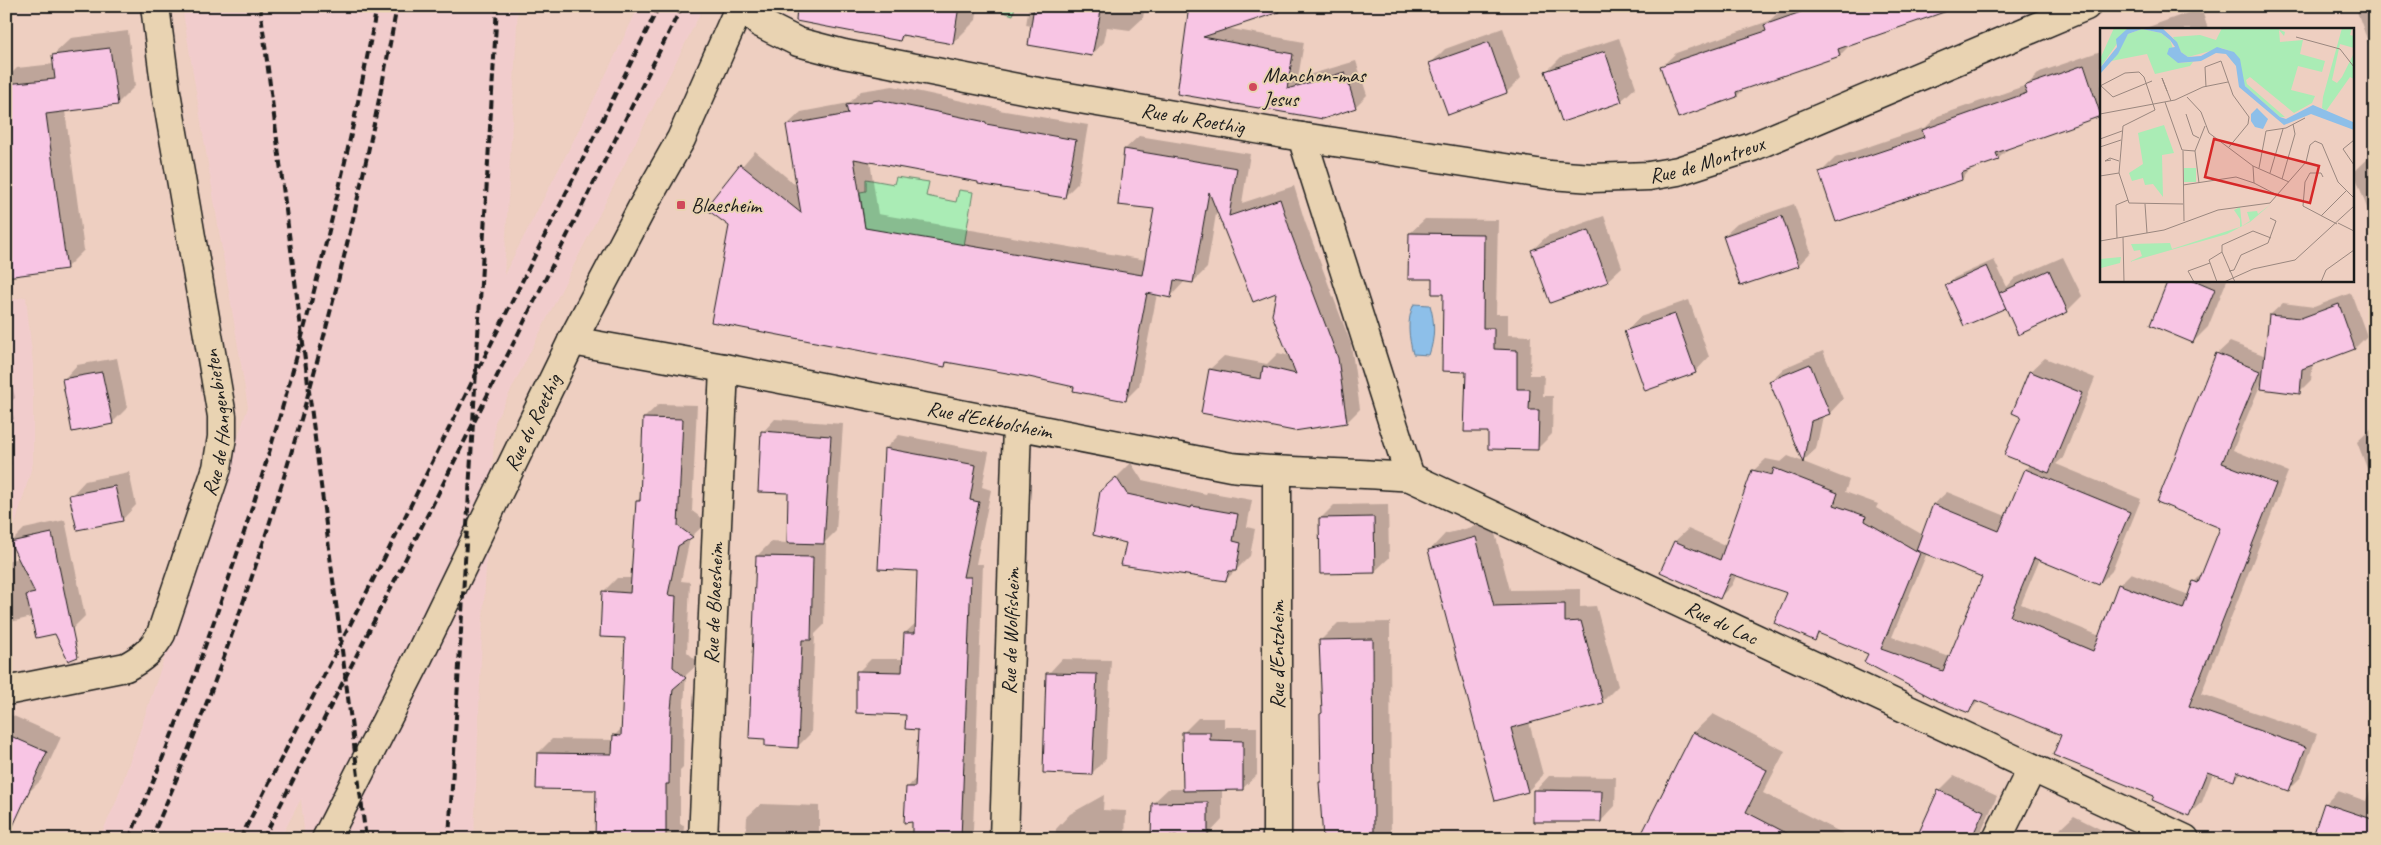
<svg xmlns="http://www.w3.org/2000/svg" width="2381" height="845" viewBox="0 0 2381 845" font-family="Caveat,sans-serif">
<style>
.built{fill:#f1cccc}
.green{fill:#aaecb5;stroke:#638468}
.water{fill:#8dbfe9;stroke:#607e97}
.shadow{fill:#0003;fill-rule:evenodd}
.building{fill:#f8c5e4;stroke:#1c1c1c}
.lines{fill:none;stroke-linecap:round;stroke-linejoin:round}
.minor-casing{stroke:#1c1c1c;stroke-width:31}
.minor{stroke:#e9d3b2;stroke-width:28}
.rail{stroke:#1c1c1c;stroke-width:4;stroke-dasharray:8 4;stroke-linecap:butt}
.poi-dot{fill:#d1495b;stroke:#e9d3b2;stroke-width:2}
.labels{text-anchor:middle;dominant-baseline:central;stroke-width:4;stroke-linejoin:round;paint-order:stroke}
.poi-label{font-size:21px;fill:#1c1c1c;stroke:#e9d3b2;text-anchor:start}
.street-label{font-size:21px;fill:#1c1c1c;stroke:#e9d3b2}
.inset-road{fill:none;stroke:#9a877f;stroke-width:1}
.view{fill:#d62828;fill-opacity:0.15;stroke:#d62828;stroke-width:2.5}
.inset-edge{fill:none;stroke:#1c1c1c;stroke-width:2.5}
</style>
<rect width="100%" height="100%" fill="#eecfc1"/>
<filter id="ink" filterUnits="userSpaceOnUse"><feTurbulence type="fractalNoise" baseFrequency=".02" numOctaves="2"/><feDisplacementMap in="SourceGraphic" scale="10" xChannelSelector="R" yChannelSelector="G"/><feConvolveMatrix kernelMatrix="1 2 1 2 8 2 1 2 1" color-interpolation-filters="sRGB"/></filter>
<g filter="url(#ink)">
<!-- built -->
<g class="built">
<path d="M 182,6 L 518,6 L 504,275 L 580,128 L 639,6 L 704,6 L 495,422 L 482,634 L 474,839 L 305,839 L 301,799 L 280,839 L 99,839 L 116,802 L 248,407 Z"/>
<path d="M 26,297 L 33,364 L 33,463 L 15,525 L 6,527 L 6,301 Z"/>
</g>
<!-- green -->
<g class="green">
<path d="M 985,6 L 1015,6 L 1013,15 Z"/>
<path d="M 896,177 L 929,182 L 926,196 L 956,202 L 959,190 L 973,192 L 964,246 L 865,229 L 860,192 L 866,191 L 866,179 L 894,184 Z"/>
</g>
<!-- water -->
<path class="water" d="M 1414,304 L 1430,305 C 1435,322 1435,338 1429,355 L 1413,354 C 1409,338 1406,320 1414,304 Z"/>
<!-- shadow -->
<g class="shadow">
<path d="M 853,6 L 978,6 L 976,20 L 953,43 L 906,34 L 900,40 Z"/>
<path d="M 1029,6 L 1145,6 L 1143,18 L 1130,30 L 1107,27 L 1104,42 L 1092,55 L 1032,26 L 1026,25 Z"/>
<path d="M 1191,6 L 1290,6 L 1226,28 L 1304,42 L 1298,78 L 1356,61 L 1367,95 L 1355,107 L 1179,92 Z"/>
<path d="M 1795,6 L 1948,6 L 1943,11 L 1852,43 L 1840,55 L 1746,87 L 1737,96 L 1662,66 L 1676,53 L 1769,21 L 1779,12 Z"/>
<path d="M 2355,6 L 2375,6 L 2375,61 Z"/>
<path d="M 2201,8 L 2208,29 L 2143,29 Z"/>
<path d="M 1503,28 L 1521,78 L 1507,92 L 1431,63 L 1445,49 Z"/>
<path d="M 128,31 L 135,86 L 117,104 L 65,111 L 84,250 L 66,268 L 6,258 L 6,79 L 17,68 L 54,64 L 53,55 L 71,38 Z"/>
<path d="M 1619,38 L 1636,87 L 1621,101 L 1547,71 L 1561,57 Z"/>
<path d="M 2101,51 L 2101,115 L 2011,146 L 1998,159 L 1973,167 L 1962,179 L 1821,172 L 1835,158 L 1926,127 L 1938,116 L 2027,85 L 2040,72 Z"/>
<path d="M 893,86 L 999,109 L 999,110 L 1088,125 L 1078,183 L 1064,197 L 870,161 L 878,214 L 1146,260 L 1155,208 L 1119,204 L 1125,149 L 1139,136 L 1250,154 L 1242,203 L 1294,186 L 1305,222 L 1351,344 L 1360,409 L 1347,422 L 1210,369 L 1224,356 L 1267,364 L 1278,353 L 1290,356 L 1278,292 L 1217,208 L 1207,268 L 1193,282 L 1185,281 L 1171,296 L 1157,294 L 1139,386 L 1126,399 L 1029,376 L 949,361 L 944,366 L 706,208 L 755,151 L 797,186 L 787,125 L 801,112 L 849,103 L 861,91 Z"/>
<path d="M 2375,152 L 2375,230 L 2354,172 Z"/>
<path d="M 1794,204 L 1811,252 L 1799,265 L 1741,284 L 1724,236 L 1737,224 Z"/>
<path d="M 1604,216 L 1622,267 L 1607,281 L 1532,250 L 1547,236 Z"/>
<path d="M 1425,219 L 1498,220 L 1496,314 L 1508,314 L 1508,335 L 1531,336 L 1530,375 L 1544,375 L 1543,396 L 1553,396 L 1552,434 L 1538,448 L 1490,431 L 1467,370 L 1445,293 L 1433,278 L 1410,233 Z"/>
<path d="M 2063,257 L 2082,296 L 2067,311 L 2006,305 L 1947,285 L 1954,278 L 1994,260 L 2007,287 L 2015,278 Z"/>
<path d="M 2170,280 L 2227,280 L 2208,327 L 2193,342 Z"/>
<path d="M 2351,293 L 2367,336 L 2355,348 L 2313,363 L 2311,380 L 2299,392 L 2262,381 L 2233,450 L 2288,472 L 2201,694 L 2317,734 L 2301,777 L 2288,790 L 2242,772 L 2234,780 L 2213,773 L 2202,802 L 2189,814 L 2063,734 L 1980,700 L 1969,712 L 1870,653 L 1821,633 L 1814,639 L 1789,592 L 1737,574 L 1732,585 L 1720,597 L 1662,572 L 1675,541 L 1688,529 L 1727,546 L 1753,471 L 1766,459 L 1781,462 L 1788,456 L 1849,480 L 1845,492 L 1878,504 L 1876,508 L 1923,535 L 1934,504 L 1947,492 L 2006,516 L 2026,469 L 2031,465 L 2022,416 L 2030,372 L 2045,358 L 2095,378 L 2063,458 L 2056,464 L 2141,499 L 2112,571 L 2099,584 L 2040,559 L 2021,604 L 2100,636 L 2119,585 L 2131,573 L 2189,595 L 2195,581 L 2204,572 L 2222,527 L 2217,354 L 2230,342 L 2266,356 L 2270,315 L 2283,303 L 2314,307 ZM 1927,553 L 1984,577 L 1950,657 L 1892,637 Z"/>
<path d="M 1689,300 L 1709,357 L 1695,372 L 1626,332 L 1640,317 Z"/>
<path d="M 6,342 L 13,376 L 11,378 L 15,398 L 10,402 L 14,419 L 6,426 Z"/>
<path d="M 1823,351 L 1843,399 L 1830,413 L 1823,416 L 1816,449 L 1803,461 L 1770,381 L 1784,368 Z"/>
<path d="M 117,358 L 127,408 L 112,423 L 63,380 L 77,365 Z"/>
<path d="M 659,404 L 697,405 L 692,511 L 707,522 L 690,538 L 681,581 L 690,582 L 687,652 L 699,663 L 686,675 L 684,705 L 683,768 L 680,771 L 680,824 L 684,825 L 683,839 L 596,839 L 598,789 L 538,753 L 552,739 L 614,740 L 614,736 L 623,727 L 626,637 L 603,592 L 617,578 L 632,578 L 637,501 L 641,497 L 644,418 Z"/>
<path d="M 775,419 L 843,424 L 836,531 L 823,544 L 826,544 L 824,625 L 815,634 L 811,733 L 797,747 L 757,556 L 771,542 L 788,543 L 789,492 L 763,432 Z"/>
<path d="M 2375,425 L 2375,489 L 2357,442 Z"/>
<path d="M 899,435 L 989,452 L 982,487 L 991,490 L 976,564 L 983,564 L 973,830 L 965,839 L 913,839 L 914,821 L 908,787 L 916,778 L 919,729 L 907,714 L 858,672 L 871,659 L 904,659 L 905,633 L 917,622 L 919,570 L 880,568 L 886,448 Z"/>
<path d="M 6,437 L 12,464 L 6,470 Z"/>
<path d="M 1131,463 L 1142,480 L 1206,494 L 1207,492 L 1252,500 L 1247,527 L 1255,529 L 1250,556 L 1226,580 L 1128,542 L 1102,492 Z"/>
<path d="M 129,472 L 136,505 L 122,520 L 71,496 L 85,481 Z"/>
<path d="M 1388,504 L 1389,558 L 1374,572 L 1320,519 L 1334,505 Z"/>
<path d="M 65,520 L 85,616 L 72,629 L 32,617 L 6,623 L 6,561 L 19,558 L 11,542 L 24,529 Z"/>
<path d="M 1492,522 L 1510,590 L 1580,589 L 1580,607 L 1596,606 L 1618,686 L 1602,702 L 1529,722 L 1543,775 L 1528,791 L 1430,550 L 1445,534 Z"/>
<path d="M 1390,622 L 1391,839 L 1323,839 L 1321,782 L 1322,780 L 1323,712 L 1321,640 L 1338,623 Z"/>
<path d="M 1062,659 L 1111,660 L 1106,759 L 1091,774 L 1048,674 Z"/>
<path d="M 9,714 L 61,737 L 41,780 L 26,795 L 6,786 L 6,717 Z"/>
<path d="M 1713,714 L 1785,751 L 1763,793 L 1848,836 L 1847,839 L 1640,839 L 1694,732 Z"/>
<path d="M 1198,718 L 1224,718 L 1224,727 L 1257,727 L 1257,775 L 1242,789 L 1222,789 L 1222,820 L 1208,835 L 1153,803 L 1168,789 L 1184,789 L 1183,733 Z"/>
<path d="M 1549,776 L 1616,777 L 1615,806 L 1601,821 L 1535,791 Z"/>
<path d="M 1954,776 L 1997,796 L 1978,839 L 1917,839 L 1940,790 Z"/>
<path d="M 2375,777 L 2375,839 L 2313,839 L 2326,803 L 2338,791 L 2366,801 Z"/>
<path d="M 1104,795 L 1103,810 L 1126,811 L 1125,839 L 1055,839 L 1056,829 L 1070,814 Z"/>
<path d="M 761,804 L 819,806 L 819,839 L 746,839 L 747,817 Z"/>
<path d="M 2074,816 L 2120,839 L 2056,839 L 2061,828 Z"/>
<path d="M 2134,836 L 2140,839 L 2131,839 Z"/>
</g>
<!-- building -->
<g class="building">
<path d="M 797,6 L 959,6 L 953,44 L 902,35 L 900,41 L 796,21 Z"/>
<path d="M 1034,6 L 1102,6 L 1092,56 L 1028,45 Z"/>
<path d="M 1189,6 L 1278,6 L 1279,12 L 1203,37 L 1293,54 L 1287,89 L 1345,72 L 1356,108 L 1323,119 L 1177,94 Z"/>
<path d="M 1818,6 L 1946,6 L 1947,11 L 1838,49 L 1840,56 L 1736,92 L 1737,97 L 1678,118 L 1660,66 L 1766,31 L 1764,25 Z"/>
<path d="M 1489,42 L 1507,93 L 1448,115 L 1429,63 Z"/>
<path d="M 110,48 L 118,105 L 46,114 L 67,269 L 6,277 L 6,84 L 55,79 L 52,55 Z"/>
<path d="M 1605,51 L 1622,102 L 1562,122 L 1545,71 Z"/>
<path d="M 2084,65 L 2101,116 L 1996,153 L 1999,160 L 1961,173 L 1962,180 L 1836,222 L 1819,172 L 1924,137 L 1922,130 L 2027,93 L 2024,86 Z"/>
<path d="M 879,100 L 986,122 L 986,124 L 1076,140 L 1065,198 L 978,184 L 978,182 L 854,159 L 865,228 L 1142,275 L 1154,209 L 1118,205 L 1124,149 L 1237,168 L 1229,216 L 1280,199 L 1292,236 L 1338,358 L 1347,423 L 1294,431 L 1201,413 L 1209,369 L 1261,379 L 1263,366 L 1296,374 L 1272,315 L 1276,293 L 1253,302 L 1209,192 L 1193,283 L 1174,280 L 1171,298 L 1147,293 L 1126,401 L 1073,391 L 1074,387 L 1029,377 L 946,362 L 945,367 L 711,322 L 729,226 L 705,208 L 740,164 L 801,213 L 786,125 L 848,114 L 846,105 Z"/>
<path d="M 1782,216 L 1799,266 L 1740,286 L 1723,236 Z"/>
<path d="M 1589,230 L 1608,282 L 1550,303 L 1531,250 Z"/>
<path d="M 1409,233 L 1484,234 L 1483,328 L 1494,328 L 1494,349 L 1517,350 L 1517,389 L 1530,389 L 1529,410 L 1539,410 L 1538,450 L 1488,449 L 1488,432 L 1464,432 L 1466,372 L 1442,371 L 1443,294 L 1432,294 L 1432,279 L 1408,279 Z"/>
<path d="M 1987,266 L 2006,308 L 1964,326 L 1945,285 Z"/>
<path d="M 2049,270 L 2068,312 L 2018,335 L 1999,293 Z"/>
<path d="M 2168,280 L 2194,280 L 2215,289 L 2193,343 L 2150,325 Z"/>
<path d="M 2339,304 L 2355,349 L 2302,369 L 2300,394 L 2261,389 L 2269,315 L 2301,318 Z"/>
<path d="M 1675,314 L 1696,373 L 1645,391 L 1624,331 Z"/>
<path d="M 2216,353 L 2260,371 L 2222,463 L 2276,484 L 2189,706 L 2306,747 L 2289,791 L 2237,771 L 2234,781 L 2207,772 L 2189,816 L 2152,800 L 2154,796 L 2053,755 L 2061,735 L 1975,700 L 1969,713 L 1938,701 L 1864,662 L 1868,654 L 1818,633 L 1815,641 L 1774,623 L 1787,593 L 1731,574 L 1720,599 L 1660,572 L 1674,541 L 1720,560 L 1752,470 L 1772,475 L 1774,468 L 1838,493 L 1834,505 L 1866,516 L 1865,521 L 1920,553 L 1881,649 L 1943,671 L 1982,577 L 1916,550 L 1933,504 L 1999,531 L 2025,469 L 2130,512 L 2099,585 L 2034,558 L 2010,616 L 2093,651 L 2118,584 L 2183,609 L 2193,581 L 2198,583 L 2220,528 L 2157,502 Z"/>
<path d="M 1810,364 L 1830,414 L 1811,421 L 1803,463 L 1769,381 Z"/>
<path d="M 2029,371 L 2082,393 L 2049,473 L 2004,455 L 2021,417 L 2012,413 Z"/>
<path d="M 102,372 L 113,424 L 72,432 L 62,379 Z"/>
<path d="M 643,418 L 683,419 L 678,526 L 693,537 L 678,546 L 668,595 L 676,596 L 673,667 L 686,678 L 673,689 L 670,720 L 669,784 L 666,784 L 666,839 L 595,839 L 596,790 L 536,789 L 537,753 L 612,754 L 613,735 L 621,736 L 625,638 L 600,637 L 602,591 L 630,593 L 636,501 L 640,501 Z"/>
<path d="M 761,431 L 831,436 L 824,544 L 787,543 L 788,493 L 758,492 Z"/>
<path d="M 884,448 L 976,465 L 970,500 L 979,502 L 963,577 L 971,577 L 961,839 L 912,839 L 912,822 L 904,823 L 906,787 L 915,787 L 918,730 L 905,729 L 906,715 L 856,713 L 856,671 L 902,672 L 904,633 L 915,633 L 917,571 L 878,569 Z"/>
<path d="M 1116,477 L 1127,494 L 1191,508 L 1192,506 L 1238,514 L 1233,541 L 1241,543 L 1236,571 L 1229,571 L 1226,581 L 1121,565 L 1126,543 L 1093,535 L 1100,491 Z"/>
<path d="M 115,486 L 123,521 L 77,530 L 69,495 Z"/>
<path d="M 1374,517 L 1375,573 L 1320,574 L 1319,518 Z"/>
<path d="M 52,533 L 78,657 L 68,661 L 55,634 L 36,638 L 26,595 L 35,593 L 10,542 Z"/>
<path d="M 1476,537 L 1494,606 L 1565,604 L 1565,622 L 1581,621 L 1603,703 L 1511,728 L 1528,792 L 1495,801 L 1428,550 Z"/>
<path d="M 756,556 L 813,557 L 811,640 L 802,640 L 798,748 L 765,746 L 765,739 L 749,738 Z"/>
<path d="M 1373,639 L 1374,839 L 1323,839 L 1319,782 L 1321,782 L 1320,714 L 1322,713 L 1319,640 Z"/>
<path d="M 1046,673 L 1097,674 L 1092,775 L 1043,773 Z"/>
<path d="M 1182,732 L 1210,732 L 1210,740 L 1243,741 L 1243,790 L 1183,791 Z"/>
<path d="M 1693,732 L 1767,770 L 1746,812 L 1798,839 L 1639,839 Z"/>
<path d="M 6,734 L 47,752 L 7,839 L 6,839 Z"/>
<path d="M 1533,790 L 1602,791 L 1601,822 L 1533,822 Z"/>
<path d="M 1938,790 L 1984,811 L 1971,839 L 1916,839 Z"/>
<path d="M 1208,802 L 1208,836 L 1151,837 L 1152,803 Z"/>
<path d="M 2324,803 L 2375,820 L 2375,839 L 2312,839 Z"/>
</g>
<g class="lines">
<defs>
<g id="minor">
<path id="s1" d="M 743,6 L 760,23 L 798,42 L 844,54 L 1033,91 L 1302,137 L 1410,477"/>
<path id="s2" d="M 1302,137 L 1550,175 L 1593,178 L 1649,176 L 1678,171 L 1752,147 L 2086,6"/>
<path id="s3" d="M 572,341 L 724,368 L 1231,467 C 1291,473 1350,472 1410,477 L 2185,839"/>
<path id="s4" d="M 6,691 L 126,667 C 143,658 152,650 161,634 L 217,468 L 222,437 L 222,416 L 166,92 L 155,6"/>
<path id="s5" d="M 326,839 L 415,664 L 572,341 L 643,206 L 681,139 L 740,6"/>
<path id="s6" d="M 703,839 L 724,368"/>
<path id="s7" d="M 1004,839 L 1017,425"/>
<path d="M 1277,839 L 1277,471"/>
<path d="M 1997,839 L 2032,768"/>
</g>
</defs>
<!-- minor casing -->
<use href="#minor" class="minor-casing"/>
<!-- minor -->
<use href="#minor" class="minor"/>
<!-- rail -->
<g class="rail">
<path d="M 260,6 L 366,839"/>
<path d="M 129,839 C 244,571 323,293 377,6"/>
<path d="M 151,839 C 267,573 345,291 397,6"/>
<path d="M 240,839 L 391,545 L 659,6"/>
<path d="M 263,839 L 402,566 L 682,6"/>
<path d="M 449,839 L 497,6"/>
</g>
</g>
</g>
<!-- markers -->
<g class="poi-dot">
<circle cx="1253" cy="87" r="5"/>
<rect x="676" y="200" width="10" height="10" rx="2.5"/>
</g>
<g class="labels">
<!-- poi labels -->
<g class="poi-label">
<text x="1263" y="75">Manchon-mas<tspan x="1263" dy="24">Jesus</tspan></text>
<text x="691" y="205">Blaesheim</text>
</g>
<!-- street labels -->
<g class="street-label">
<text stroke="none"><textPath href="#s1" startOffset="469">Rue du Roethig</textPath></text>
<text stroke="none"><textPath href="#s2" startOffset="410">Rue de Montreux</textPath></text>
<text stroke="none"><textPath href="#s3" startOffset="425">Rue d'Eckbolsheim</textPath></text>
<text stroke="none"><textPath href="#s4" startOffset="392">Rue de Hangenbieten</textPath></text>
<text stroke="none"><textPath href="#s5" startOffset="465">Rue du Roethig</textPath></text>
<text stroke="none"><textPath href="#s6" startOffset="236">Rue de Blaesheim</textPath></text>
<text stroke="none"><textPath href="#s3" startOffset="1194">Rue du Lac</textPath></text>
<text stroke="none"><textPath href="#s7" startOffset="208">Rue de Wolfisheim</textPath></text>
<text transform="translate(1277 655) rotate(-90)">Rue d'Entzheim</text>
</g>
</g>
<!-- overview -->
<g transform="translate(2100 28)">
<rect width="254" height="254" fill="#eecfc1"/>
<path d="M 14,0 L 28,0 L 0,40 L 0,31 ZM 122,0 L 176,0 L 185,4 L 184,8 L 179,2 L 180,14 L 203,12 L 200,26 L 225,33 L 222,44 L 198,38 L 191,62 L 215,68 L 212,75 L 194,85 L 150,49 L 146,52 L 147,56 L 185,89 L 180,89 L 145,58 L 130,23 L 121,20 L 88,29 L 81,24 L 73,9 L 100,7 L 116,12 ZM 242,0 L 252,0 L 250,7 L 254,8 L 254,20 L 240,16 L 232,52 L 237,55 L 242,49 L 254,25 L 254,51 L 250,49 L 226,83 L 222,80 L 223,69 ZM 42,1 L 61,5 L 70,12 L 78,35 L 93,34 L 90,38 L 55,46 L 47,26 L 11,33 L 28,6 ZM 64,97 L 74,125 L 62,127 L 63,169 L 53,156 L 45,157 L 43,150 L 32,153 L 29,145 L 43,136 L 38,105 ZM 84,140 L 96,140 L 96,154 L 84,154 ZM 171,176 L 150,194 L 127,206 L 29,234 L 42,228 L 40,222 L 34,223 L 31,216 L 70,215 L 72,221 L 140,199 L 140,191 L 134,182 L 140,179 L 142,198 L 150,193 L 147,184 L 157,183 L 158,186 ZM 21,229 L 20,235 L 1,240 L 0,231 Z" fill="#aaecb5"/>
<path d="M 62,0 L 77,14 L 81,24 L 88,29 L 101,28 L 117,19 L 134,24 L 140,31 L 145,58 L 180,89 L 186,91 L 213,77 L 253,94 L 254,102 L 211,86 L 184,97 L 139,59 L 136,38 L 126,26 L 116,25 L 101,33 L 78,35 L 67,26 L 69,20 L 75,19 L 70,12 L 61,5 L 42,1 L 28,6 L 18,26 L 0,46 L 0,40 L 17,19 L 16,11 L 27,1 ZM 157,80 L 168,91 L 163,101 L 155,99 L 151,93 L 151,86 Z" fill="#8dbfe9"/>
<path class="inset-road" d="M 196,9 L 240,21 L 254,39M 0,57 L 13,69 L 52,53M 0,58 L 25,45 L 39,44 L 44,49 L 55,82 L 23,98 L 19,145 L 29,175 L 83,176M 106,59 L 105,39 L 121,33 L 133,67 L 149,89 L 148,96 L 129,119M 67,63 L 62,50 L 71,73M 87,69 L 101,84 L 109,105 L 153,138 L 189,154M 65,74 L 82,122 L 95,123M 0,86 L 75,72 L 103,59 L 128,54M 86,86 L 93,107 L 99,110M 0,111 L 22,103M 254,112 L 243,121 L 254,137M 0,119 L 21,112M 83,123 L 84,193M 11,132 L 5,133 L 10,130 L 19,133M 153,138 L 154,155 L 177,167M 159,140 L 166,103 L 186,100 L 205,90M 170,145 L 183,101M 0,148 L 19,145M 223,149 L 221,145 L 210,145 L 205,154 L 203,178 L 237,196M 182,151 L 195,106 L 193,96M 99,155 L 95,123 L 105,98M 83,157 L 136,149 L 154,155M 45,176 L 47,205M 221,188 L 246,163M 238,195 L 254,203M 23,209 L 24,254M 17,210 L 16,177 L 28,172M 0,213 L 64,202 L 118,182 L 170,175 L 206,134 L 210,117 L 215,113 L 222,116 L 238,154 L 254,170M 129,243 L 134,242 L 141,227 L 168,215 L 176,193 L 170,190M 94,254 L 88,243 L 110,235M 117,254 L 109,232 L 122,224M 124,254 L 153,241 L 195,232 L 254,178M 135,254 L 122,224 L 122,217 L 153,203 L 171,210M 221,254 L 226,242 L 254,222"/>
<path class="view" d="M 114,111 L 219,138 L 210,175 L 105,149 Z"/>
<rect width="254" height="254" class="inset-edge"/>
</g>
<!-- margin -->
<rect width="2381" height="845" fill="none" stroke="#e9d3b2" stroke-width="25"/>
<rect x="12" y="12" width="2356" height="820" fill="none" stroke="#1c1c1c" stroke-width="2" filter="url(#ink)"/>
</svg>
